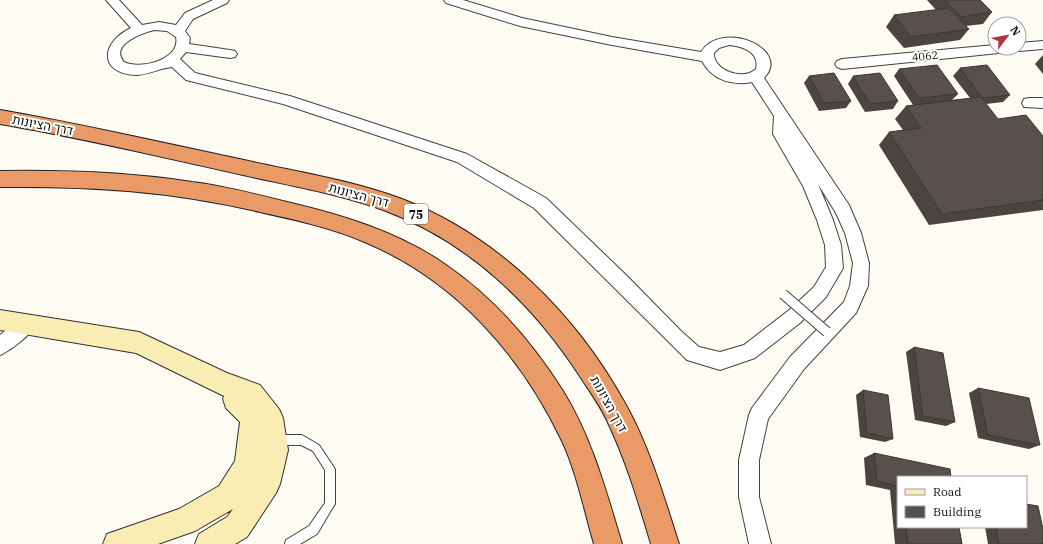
<svg xmlns="http://www.w3.org/2000/svg" width="1043" height="544" viewBox="0 0 1043 544" font-family="'IBM Plex Serif',Heebo,serif">
<style>
.lines{fill:none;stroke-linecap:round;stroke-linejoin:round}
.lane-casing{stroke:#424242;stroke-width:2}
.street-casing{stroke:#424242;stroke-width:2}
.secondary-casing{stroke:#313131;stroke-width:2}
.highway-casing{stroke:#202020;stroke-width:2}
.lane{fill:#fff;fill-rule:evenodd}
.street{fill:#fff;fill-rule:evenodd}
.secondary{fill:#f9edb3;fill-rule:evenodd}
.highway{fill:#e99a66;fill-rule:evenodd}
.lane-bridge-casing{stroke:#424242;stroke-width:11;stroke-linecap:butt}
.lane-bridge{stroke:#fff;stroke-width:9}
.wall{fill:#4b4541}
.building{fill:#57504c;stroke:#3d3835}
.labels{text-anchor:middle;dominant-baseline:central;stroke-width:4;stroke-linejoin:round;paint-order:stroke}
.far-street-label{font-size:11px;fill:#0f0f0f;stroke:#fff}
.shield{fill:#fff;stroke:#575757;stroke-width:1}
.shield-label{font-size:12px;font-weight:bold;fill:#0f0f0f}
.street-label{font-size:13px;fill:#0f0f0f;stroke:#fff}
</style>
<rect width="100%" height="100%" fill="#fefbf3"/>
<g class="lines">
<defs>
<path id="lane" d="M 275,435 L 302,435 L 319,445 L 335,469 L 335,504 L 333,507 L 317,534 L 300,544 L 285,544 L 286,540 L 309,526 L 325,503 L 325,470 L 313,451 L 301,445 L 275,445 L 272,443 L 270,440 L 272,437 Z"/>
<g id="street">
<path d="M 106,0 L 119,0 L 142,25 L 159,22 L 176,25 L 185,13 L 213,0 L 229,0 L 227,3 L 193,19 L 185,31 L 190,38 L 189,44 L 230,50 L 235,51 L 237,54 L 235,57 L 230,58 L 186,52 L 180,59 L 195,73 L 290,96 L 467,154 L 546,198 L 626,275 L 682,332 L 699,347 L 720,352 L 744,345 L 788,311 L 814,287 L 826,267 L 825,245 L 817,220 L 803,186 L 773,134 L 774,116 L 752,82 C 732,86 712,80 702,61 L 612,45 L 520,26 L 446,3 L 444,0 L 463,0 L 522,18 L 612,37 L 701,52 C 722,19 792,49 764,78 L 849,205 L 861,233 L 869,263 L 868,286 L 856,313 L 804,369 L 768,419 L 759,460 L 759,497 L 771,544 L 749,544 L 739,497 L 739,460 L 749,415 L 752,408 L 790,357 L 844,302 L 850,286 L 853,263 L 845,233 L 836,213 L 818,184 L 833,220 L 841,245 L 843,268 L 826,297 L 800,323 L 755,358 L 720,370 L 687,360 L 534,208 L 457,162 L 283,104 L 186,80 L 172,67 C 159,68 149,75 135,75 C 98,73 101,42 131,28 ZM 154,30 L 167,31 L 176,37 C 181,60 140,70 124,62 C 109,45 142,33 154,30 ZM 729,45 C 742,46 760,52 756,69 C 744,81 713,71 714,53 L 719,48 Z"/>
<path d="M 1043,41 L 1043,49 L 1019,51 L 1014,50 L 1009,52 L 842,69 L 837,67 L 835,64 L 837,61 L 842,59 L 995,45 L 995,48 L 1019,48 L 1019,43 Z"/>
<path d="M 1029,98 L 1043,98 L 1043,108 L 1024,107 L 1022,103 L 1024,99 Z"/>
<path d="M 27,316 L 33,318 L 36,324 C 31,335 11,350 0,355 L 0,335 L 21,318 Z"/>
</g>
<path id="secondary" d="M 0,310 L 139,332 L 227,373 L 260,385 L 279,409 L 283,418 L 288,450 L 280,484 L 276,493 L 247,537 L 235,544 L 195,544 L 199,534 L 227,517 L 233,509 L 195,531 L 158,544 L 103,544 L 107,534 L 179,509 L 219,486 L 235,461 L 240,422 L 226,408 L 223,399 L 224,396 L 136,353 L 0,330 Z"/>
<g id="highway">
<path d="M 0,110 C 82,124 163,143 244,160 C 297,172 351,180 402,199 C 498,236 577,315 626,405 C 650,448 664,498 679,544 L 651,544 C 639,504 627,463 609,425 C 602,408 591,393 581,378 C 534,305 469,242 386,211 C 340,194 291,186 243,175 C 162,157 82,138 0,124 Z"/>
<path d="M 0,171 C 64,170 129,172 192,182 C 224,186 255,194 287,202 C 342,215 399,232 446,265 C 494,298 532,342 563,391 C 592,438 606,491 622,544 L 594,544 C 584,510 577,473 562,441 C 521,355 456,281 367,243 C 333,228 296,220 260,212 C 171,191 91,186 0,187 Z"/>
</g>
</defs>
<!-- lane casing -->
<use href="#lane" class="lane-casing"/>
<!-- street casing -->
<use href="#street" class="street-casing"/>
<!-- secondary casing -->
<use href="#secondary" class="secondary-casing"/>
<!-- highway casing -->
<use href="#highway" class="highway-casing"/>
<!-- lane -->
<use href="#lane" class="lane"/>
<!-- street -->
<use href="#street" class="street"/>
<!-- secondary -->
<use href="#secondary" class="secondary"/>
<!-- highway -->
<use href="#highway" class="highway"/>
<defs>
<path id="lane-bridge" d="M 783,294 L 827,332"/>
</defs>
<!-- lane-bridge casing -->
<use href="#lane-bridge" class="lane-bridge-casing"/>
<!-- lane-bridge -->
<use href="#lane-bridge" class="lane-bridge"/>
</g>
<!-- wall -->
<g class="wall">
<path d="M 927,0 L 980,0 L 992,12 L 983,24 L 966,26 L 969,29 L 960,40 L 904,48 L 886,27 L 894,15 L 936,10 Z"/>
<path d="M 1043,55 L 1043,74 L 1035,64 Z"/>
<path d="M 960,68 L 1010,95 L 1003,102 L 986,104 L 998,119 L 1043,136 L 1043,210 L 929,225 L 879,145 L 889,132 L 903,130 L 895,119 L 906,106 L 913,105 L 894,76 L 899,69 L 958,94 L 952,100 L 970,98 L 953,76 Z"/>
<path d="M 809,76 L 851,101 L 846,108 L 819,111 L 804,83 Z"/>
<path d="M 853,76 L 898,101 L 893,109 L 865,112 L 848,84 Z"/>
<path d="M 914,347 L 955,422 L 946,426 L 915,420 L 906,352 Z"/>
<path d="M 978,388 L 1040,445 L 1029,449 L 978,438 L 969,393 Z"/>
<path d="M 863,390 L 893,439 L 885,442 L 860,437 L 856,395 Z"/>
<path d="M 874,453 L 898,477 L 898,527 L 959,527 L 962,544 L 895,544 L 890,490 L 866,485 L 864,458 Z"/>
<path d="M 985,527 L 1026,527 L 1043,544 L 988,544 Z"/>
</g>
<!-- building -->
<g class="building">
<path d="M 945,0 L 980,0 L 992,12 L 961,17 Z"/>
<path d="M 949,8 L 969,29 L 911,37 L 894,15 Z"/>
<path d="M 937,65 L 958,94 L 919,98 L 899,69 Z"/>
<path d="M 987,65 L 1010,95 L 982,98 L 960,68 Z"/>
<path d="M 834,73 L 851,101 L 824,103 L 809,76 Z"/>
<path d="M 880,73 L 898,101 L 870,104 L 853,76 Z"/>
<path d="M 981,97 L 998,119 L 1026,115 L 1043,136 L 1043,200 L 942,214 L 889,132 L 921,128 L 906,106 Z"/>
<path d="M 914,347 L 943,353 L 955,422 L 923,416 Z"/>
<path d="M 978,388 L 1029,398 L 1040,445 L 988,435 Z"/>
<path d="M 863,390 L 888,395 L 893,439 L 867,433 Z"/>
<path d="M 874,453 L 950,469 L 951,477 L 898,477 L 898,486 L 877,481 Z"/>
<path d="M 1026,504 L 1038,506 L 1043,529 L 1043,544 L 999,544 L 996,527 L 1026,527 Z"/>
<path d="M 906,527 L 959,527 L 962,544 L 908,544 Z"/>
</g>
<g class="labels">
<!-- far-street labels -->
<g class="far-street-label">
<text transform="translate(925 56) rotate(-6)">4062</text>
</g>
<!-- shield labels -->
<rect class="shield" x="404" y="204" width="24" height="20" rx="3"/>
<g class="shield-label">
<text x="416" y="214">75</text>
</g>
<!-- street labels -->
<g class="street-label">
<text transform="translate(43 125) rotate(11)">דרך הציונות</text>
<text transform="translate(359 195) rotate(15)">דרך הציונות</text>
<text transform="translate(609 404) rotate(61)">דרך הציונות</text>
</g>
</g>
<!-- legend -->
<rect x="897" y="476" width="130" height="52" fill="#ffffff" stroke="#9f9f9f"/>
<rect x="905" y="489" width="20" height="6" fill="#f9edb3" stroke="#9f9f9f"/>
<text x="933" y="496" font-size="12" fill="#0f0f0f">Road</text>
<rect x="905" y="506" width="20" height="12" fill="#57504c" stroke="#9f9f9f"/>
<text x="933" y="516" font-size="12" fill="#0f0f0f">Building</text>
<!-- north arrow -->
<g transform="translate(1007 36) rotate(58)"><circle r="19" fill="#ffffff" stroke="#9f9f9f"/>
<path d="M0-3L7 15L0 10L-7 15Z" fill="#b63140"/>
<text y="-6" font-size="11" font-weight="bold" text-anchor="middle" fill="#0f0f0f">N</text>
</g>
</svg>
